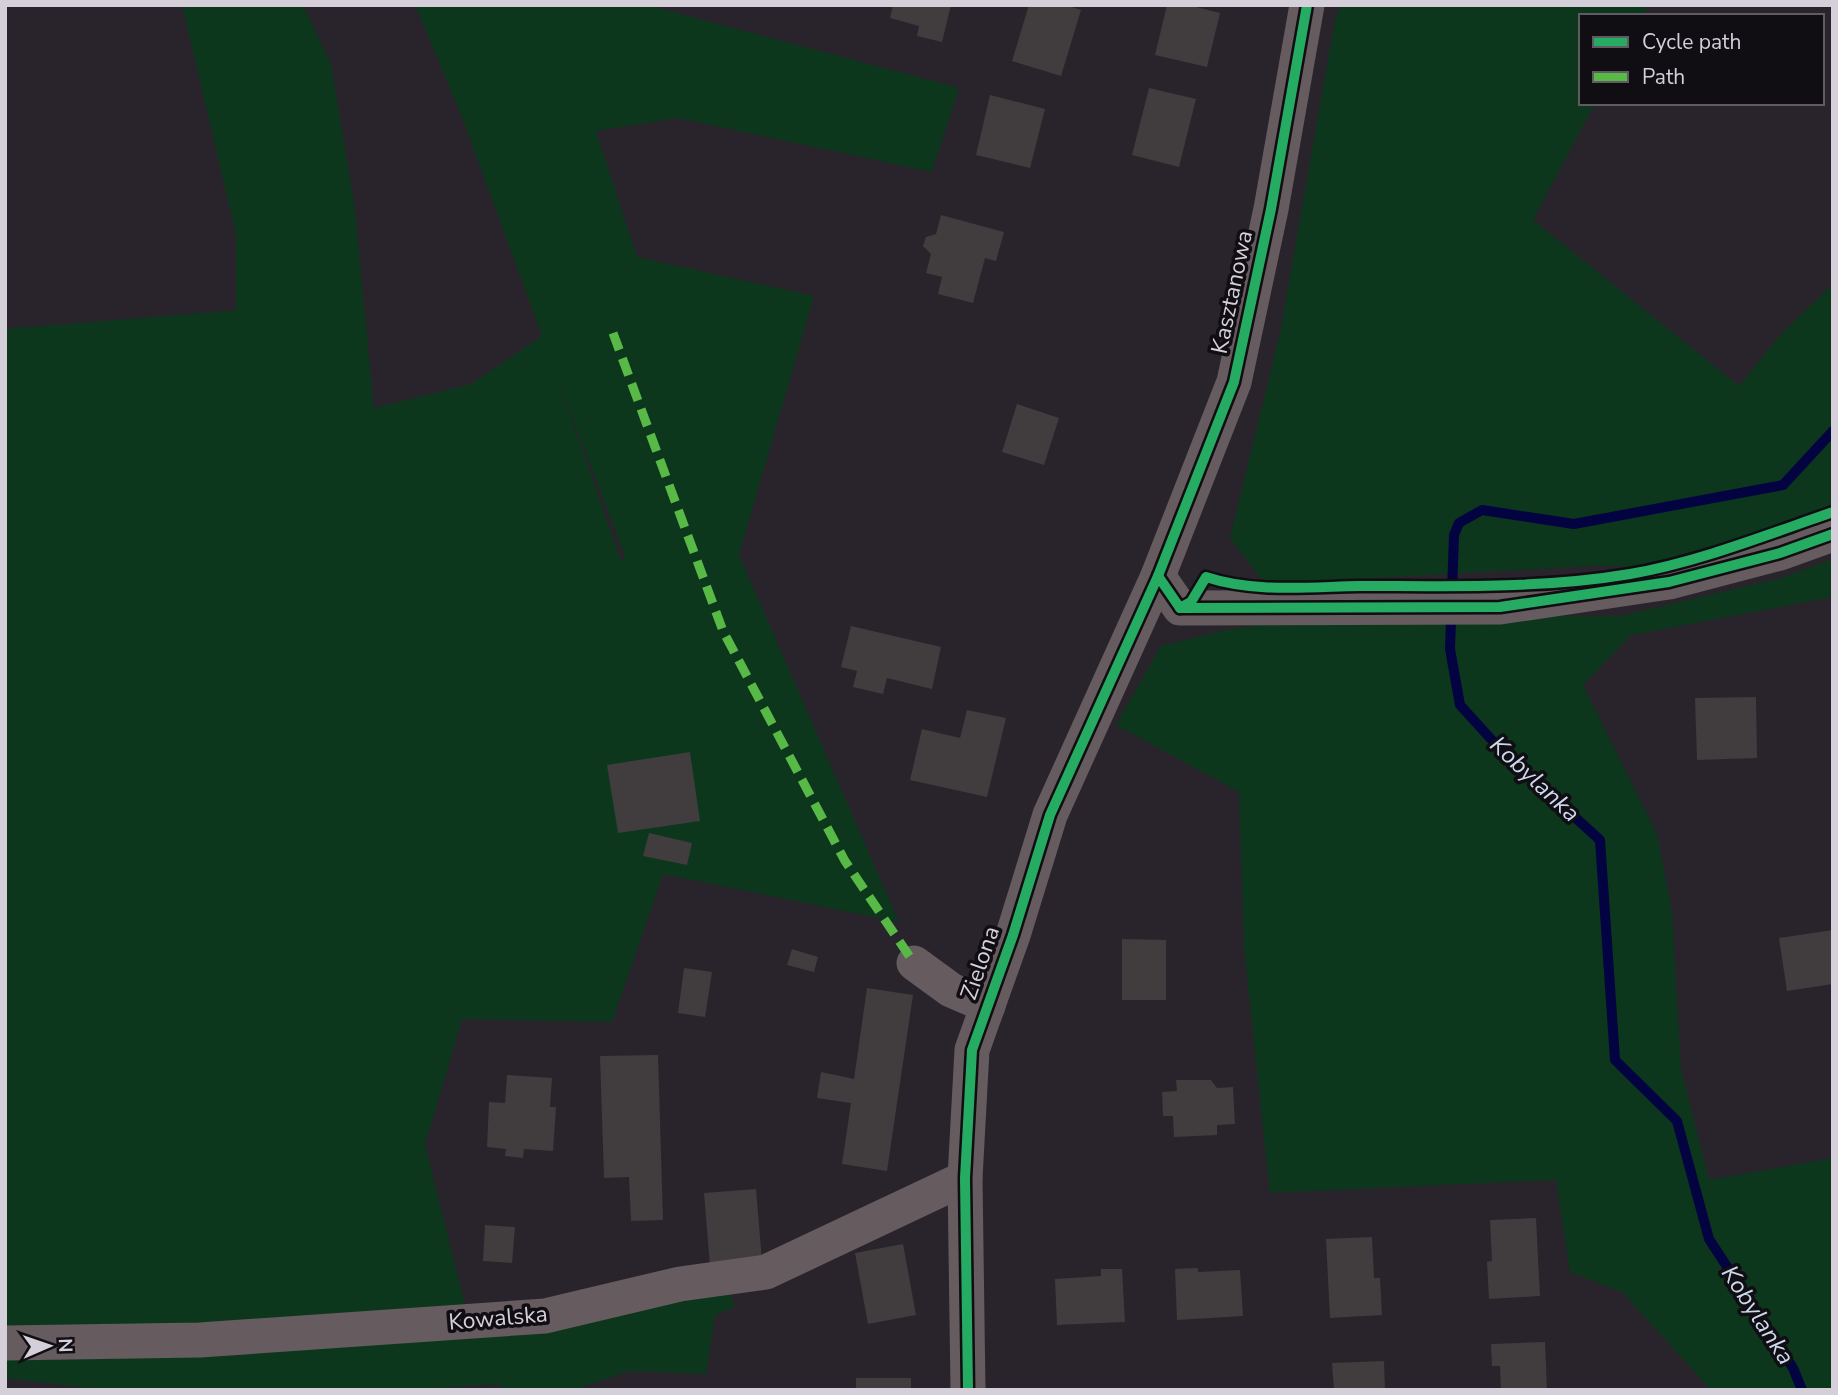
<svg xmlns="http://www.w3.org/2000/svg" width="1838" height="1395" viewBox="0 0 1838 1395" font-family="'Nunito Sans',sans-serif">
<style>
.green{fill:#0d371c;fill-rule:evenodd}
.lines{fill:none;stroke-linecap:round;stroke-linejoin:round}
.stream{stroke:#040341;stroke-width:10}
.building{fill:#413c3d}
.minor{stroke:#665b5e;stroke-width:35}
.quiet{stroke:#58b947;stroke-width:9;stroke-dasharray:18 9;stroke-linecap:butt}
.cycleway-casing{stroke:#100d13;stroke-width:15}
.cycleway{stroke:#26ab63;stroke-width:10}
.labels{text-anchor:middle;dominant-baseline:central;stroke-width:7;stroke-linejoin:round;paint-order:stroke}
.street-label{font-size:23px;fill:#d4cfd9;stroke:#100d13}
.water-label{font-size:24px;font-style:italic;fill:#cdd9ed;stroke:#100d13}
</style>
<rect width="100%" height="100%" fill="#29242c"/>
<!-- green -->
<g class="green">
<path d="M 182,5 L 303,5 L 331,64 L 354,201 L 374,408 L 471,384 L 542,336 L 462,117 L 415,5 L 647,5 L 959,88 L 932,172 L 678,118 L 596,131 L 637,257 L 814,296 L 739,555 L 899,922 L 663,874 L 612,1022 L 462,1019 L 425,1145 L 466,1309 L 724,1275 L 735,1307 L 715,1315 L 706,1374 L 629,1371 L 573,1390 L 500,1390 L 500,1384 L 398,1390 L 105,1390 L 5,1378 L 5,329 L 236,310 L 236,234 ZM 558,380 L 625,556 L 622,561 L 621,561 Z"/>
<path d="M 1341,5 L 1648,5 L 1643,16 L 1581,16 L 1581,103 L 1595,103 L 1533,220 L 1739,386 L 1782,333 L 1833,284 L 1833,519 L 1687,567 L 1591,566 L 1265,584 L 1230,538 L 1280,333 L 1335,20 Z"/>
<path d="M 1833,559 L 1833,597 L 1631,635 L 1583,685 L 1657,834 L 1672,912 L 1681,1069 L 1709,1180 L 1833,1158 L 1833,1390 L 1711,1390 L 1622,1292 L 1570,1272 L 1556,1180 L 1270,1193 L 1244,948 L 1239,792 L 1116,725 L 1161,646 L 1226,630 L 1321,616 L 1620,616 L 1778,579 Z"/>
</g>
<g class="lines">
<!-- stream -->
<path class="stream" d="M 1802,1390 L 1793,1368 L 1709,1239 L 1677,1121 L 1615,1060 L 1600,840 L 1501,750 L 1460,705 L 1450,649 L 1454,535 L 1459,523 L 1482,510 L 1574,524 L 1783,485 L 1833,431"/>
</g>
<!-- building -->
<g class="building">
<path d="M 893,5 L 951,5 L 942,42 L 917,36 L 919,26 L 890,18 Z"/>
<path d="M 1029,5 L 1065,5 L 1081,10 L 1061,76 L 1012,61 Z"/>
<path d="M 1167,5 L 1188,5 L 1220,13 L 1207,67 L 1155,55 Z"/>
<path d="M 1149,88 L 1196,99 L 1179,167 L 1132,155 Z"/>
<path d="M 990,95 L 1045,109 L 1030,168 L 976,155 Z"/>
<path d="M 941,215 L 1004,232 L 996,261 L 985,258 L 973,303 L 938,294 L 942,277 L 926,273 L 931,254 L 923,246 L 926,237 L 936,234 Z"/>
<path d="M 1017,404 L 1059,418 L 1044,465 L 1002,452 Z"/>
<path d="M 851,626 L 941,647 L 932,689 L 887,678 L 883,694 L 853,687 L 857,671 L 841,667 Z"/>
<path d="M 1756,697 L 1757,758 L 1697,760 L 1695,698 Z"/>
<path d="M 967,710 L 1006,718 L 987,797 L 910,780 L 922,729 L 960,738 Z"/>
<path d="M 690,752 L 700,821 L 618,833 L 607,765 Z"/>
<path d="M 649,833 L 692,843 L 687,865 L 643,856 Z"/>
<path d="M 1833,930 L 1833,984 L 1787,991 L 1779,938 Z"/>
<path d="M 1122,939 L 1166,940 L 1166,1000 L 1122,1000 Z"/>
<path d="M 792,949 L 818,957 L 814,972 L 787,965 Z"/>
<path d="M 684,968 L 712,972 L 705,1017 L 678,1013 Z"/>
<path d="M 867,988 L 913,995 L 887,1171 L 842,1164 L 851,1103 L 817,1098 L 821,1072 L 854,1079 Z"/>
<path d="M 658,1055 L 663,1220 L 631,1221 L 629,1177 L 604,1178 L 600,1056 Z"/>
<path d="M 507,1075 L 552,1078 L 550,1107 L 556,1107 L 553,1151 L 524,1149 L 523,1158 L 505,1156 L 506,1149 L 487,1147 L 489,1102 L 505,1103 Z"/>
<path d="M 1176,1080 L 1211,1080 L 1217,1088 L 1233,1087 L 1235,1124 L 1217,1125 L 1217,1135 L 1174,1137 L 1173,1116 L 1163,1116 L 1162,1092 L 1177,1091 Z"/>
<path d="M 756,1189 L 762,1261 L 710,1266 L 704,1193 Z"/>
<path d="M 1536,1218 L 1540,1296 L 1489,1299 L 1487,1262 L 1492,1261 L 1490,1220 Z"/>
<path d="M 485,1225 L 515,1227 L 512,1263 L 483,1261 Z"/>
<path d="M 1372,1237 L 1374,1278 L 1380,1278 L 1382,1315 L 1330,1318 L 1326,1239 Z"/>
<path d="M 903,1244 L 916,1315 L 868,1324 L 855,1253 Z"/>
<path d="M 1198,1268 L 1198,1272 L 1240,1270 L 1243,1316 L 1177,1320 L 1175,1269 Z"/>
<path d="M 1101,1269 L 1122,1269 L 1125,1322 L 1057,1325 L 1055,1279 L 1101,1276 Z"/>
<path d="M 1545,1342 L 1547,1390 L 1501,1390 L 1500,1366 L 1492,1366 L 1491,1344 Z"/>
<path d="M 1384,1361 L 1385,1390 L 1334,1390 L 1332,1363 Z"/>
<rect x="856" y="1378" width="55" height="12"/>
</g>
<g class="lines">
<!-- minor -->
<g class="minor">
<path d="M 1158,576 L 1180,608 L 1500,607 L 1669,582 L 1780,553 L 1833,534"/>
<path d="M 914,963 L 951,990 L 988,1006"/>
<path d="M 5,1343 L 200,1340 L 545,1316 L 680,1284 L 766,1272 L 965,1178"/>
<path d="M 968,1390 L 965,1178 L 972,1050 L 1013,935 L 1050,815 L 1158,576 L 1234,382 L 1271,209 L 1307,5"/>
</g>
<!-- quiet -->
<path class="quiet" d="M 613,333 L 723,631 L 845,861 L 914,963"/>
<defs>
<g id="cycleway">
<path d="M 1158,576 L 1180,608 L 1500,607 L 1669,582 L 1780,553 L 1833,534"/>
<path d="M 1180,608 L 1191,602 L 1206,577 C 1254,593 1309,587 1359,586 C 1449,586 1541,589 1630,574 C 1699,562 1766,535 1833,512"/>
<path d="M 968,1390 L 965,1178 L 972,1050 L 1013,935 L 1050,815 L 1158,576 L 1234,382 L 1271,209 L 1307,5"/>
</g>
</defs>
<!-- cycleway casing -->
<use href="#cycleway" class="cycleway-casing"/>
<!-- cycleway -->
<use href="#cycleway" class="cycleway"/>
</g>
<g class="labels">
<!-- street labels -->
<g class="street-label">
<text transform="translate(1232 292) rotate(-78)">Kasztanowa</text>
<text transform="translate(980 963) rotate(-71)">Zielona</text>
<text transform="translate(498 1318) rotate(-5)">Kowalska</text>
</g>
<!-- water labels -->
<g class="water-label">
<text transform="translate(1535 779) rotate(43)">Kobylanka</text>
<text transform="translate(1758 1315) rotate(57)">Kobylanka</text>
</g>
</g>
<!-- border -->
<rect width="1838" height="1395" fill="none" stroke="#d4cfd9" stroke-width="14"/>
<!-- legend -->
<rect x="1579" y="14" width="245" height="91" fill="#100d13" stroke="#5e5b62" stroke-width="2"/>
<rect x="1593" y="37" width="35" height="10" fill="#26ab63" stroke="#5e5b62" stroke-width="2"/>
<text x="1642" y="49" font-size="21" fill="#d4cfd9">Cycle path</text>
<rect x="1593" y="72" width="35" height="10" fill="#58b947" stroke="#5e5b62" stroke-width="2"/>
<text x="1642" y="84" font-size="21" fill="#d4cfd9">Path</text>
<!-- north arrow -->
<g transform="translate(49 1346) rotate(88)" stroke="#100d13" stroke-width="5" paint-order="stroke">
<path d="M0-5L12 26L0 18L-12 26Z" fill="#d4cfd9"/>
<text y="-10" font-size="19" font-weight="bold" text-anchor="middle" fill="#d4cfd9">N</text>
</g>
</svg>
